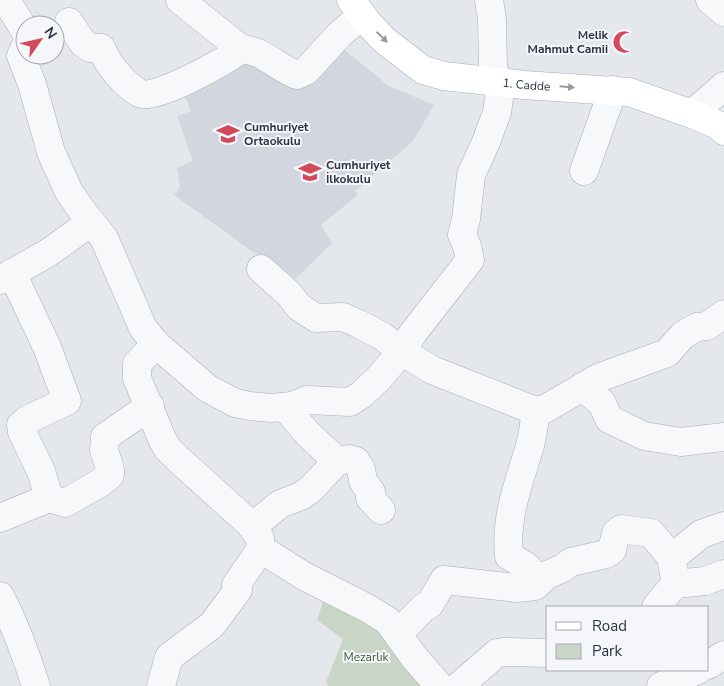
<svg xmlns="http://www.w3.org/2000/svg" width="724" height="686" viewBox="0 0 724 686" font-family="'Nunito Sans',sans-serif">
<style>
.built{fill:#d2d6de}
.green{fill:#c9d6c5}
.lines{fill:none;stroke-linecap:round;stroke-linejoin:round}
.street-casing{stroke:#a9aeb7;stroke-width:29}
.secondary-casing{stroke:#a9aeb7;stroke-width:29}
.street{stroke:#f7f8fa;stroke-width:28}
.secondary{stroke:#fff;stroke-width:28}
.oneway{fill:#959aa2}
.labels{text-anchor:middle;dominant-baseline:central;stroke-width:4;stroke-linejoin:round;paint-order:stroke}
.poi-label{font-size:12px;font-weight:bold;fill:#2b3445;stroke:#f4f6f9;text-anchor:start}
.street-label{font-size:12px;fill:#2b3445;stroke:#f4f6f9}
.park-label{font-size:12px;fill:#3f6138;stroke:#f4f6f9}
</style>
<rect width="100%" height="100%" fill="#e4e7ec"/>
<!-- built -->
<path class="built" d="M 342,48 L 389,86 L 434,105 L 413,141 L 355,191 L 358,195 L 321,225 L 332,243 L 293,281 L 174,195 L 180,187 L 177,168 L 193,161 L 177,116 L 191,111 L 182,90 L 249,59 L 303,86 Z"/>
<!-- green -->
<path class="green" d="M 325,596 L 377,626 L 426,686 L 329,686 L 326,682 L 343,639 L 317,620 Z"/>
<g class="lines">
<defs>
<g id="street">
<path d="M 6,0 L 25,31"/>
<path d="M 180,0 L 241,49"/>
<path d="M 710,0 L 724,12"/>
<path d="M 69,22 L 83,43 L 90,48 L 101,48 C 104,52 105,57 108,61 C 115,73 128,87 141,94 C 155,100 229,60 241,49 C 264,50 277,68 297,75 L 306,71 L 339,35 L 362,15"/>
<path d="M 25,47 L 21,56 L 32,84 L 51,152 L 69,192 L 83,212 L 104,238 L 143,328 L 156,344 L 207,388 L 235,403 L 250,406 L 271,408 L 292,406 L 307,400 L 350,402 L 361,395 L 378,379 L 398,356 L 413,333 L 470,260 L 467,246 L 462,235 L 466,219 L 471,175 L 486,142 L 497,112 L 500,92 L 493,67 L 492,20 L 489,0"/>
<path d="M 692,114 L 724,86"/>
<path d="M 584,171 L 613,90"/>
<path d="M 261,269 L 289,294 L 299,307 L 316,318 L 343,317 L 359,324 L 382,336 L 401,351 L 432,370 L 536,411 L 545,409 L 598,378 L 667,353 L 683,335 L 697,327 L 707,326 L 724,314"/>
<path d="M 12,273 L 47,347 L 67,401 L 27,420 L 21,425 L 22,432 L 41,471 L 49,498"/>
<path d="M 0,280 L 48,253 L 91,222"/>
<path d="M 156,344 L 137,364 L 137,378 L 162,439 L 168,449 L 178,459 L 250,524 L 260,538 L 261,549 L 304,576 L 369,609 L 388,621 L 414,657 L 439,686"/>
<path d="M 582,387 L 602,403 L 609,419 L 644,436 L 681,442 L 724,437"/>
<path d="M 285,407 L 307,433 L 337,461 L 349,459 L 356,461 L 361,469 L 363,481 L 371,492 L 370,498 L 381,510"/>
<path d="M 536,411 C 534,423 533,437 529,449 C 518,485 505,518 509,556 L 526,566 L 539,581"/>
<path d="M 0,518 L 49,498 L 65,503 L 100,483 L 110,475 L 110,469 L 104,450 L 105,437 L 150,406"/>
<path d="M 252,527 L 280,504 L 301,496 L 311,489 L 337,461"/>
<path d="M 675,584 C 676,574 671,568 672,558 L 701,534 L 724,526"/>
<path d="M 0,596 C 15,624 26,655 36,686"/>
<path d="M 656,607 L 675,584 L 705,581 L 724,574"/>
<path d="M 398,634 L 423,608 L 430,604 L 444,580 L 517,588 L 535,586 L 547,575 L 563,568 L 571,562 L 606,554 L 612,550 L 616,533 L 621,529 L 651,533 L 672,558"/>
<path d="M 708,665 L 724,655"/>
<path d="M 161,686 L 169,657 L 212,625 L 238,590 L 236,585 L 261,549"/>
<path d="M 459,686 L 497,653 L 505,652 L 548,653"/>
<path d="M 661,686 L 698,670"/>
</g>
<g id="secondary">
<path id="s1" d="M 351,0 L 368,23 L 384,40 L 423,70 L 444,76 L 524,85 L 629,92 L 692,114 L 718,125 L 724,131"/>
</g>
</defs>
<!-- street casing -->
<use href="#street" class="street-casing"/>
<!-- secondary casing -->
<use href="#secondary" class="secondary-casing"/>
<!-- street -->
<use href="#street" class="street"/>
<!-- secondary -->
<use href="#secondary" class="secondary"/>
</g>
<!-- one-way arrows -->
<defs><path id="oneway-solid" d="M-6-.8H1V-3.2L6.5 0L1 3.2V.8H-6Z" transform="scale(1.25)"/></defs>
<g class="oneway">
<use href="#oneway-solid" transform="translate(382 37) rotate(44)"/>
<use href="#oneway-solid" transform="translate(567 87) rotate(5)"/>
</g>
<!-- icons -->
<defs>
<symbol id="mosque-bare" viewBox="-9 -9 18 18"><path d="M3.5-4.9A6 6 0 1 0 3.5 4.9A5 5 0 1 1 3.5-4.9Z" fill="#d1495b" stroke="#f4f6f9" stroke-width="2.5" paint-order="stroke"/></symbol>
<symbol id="school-bare" viewBox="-9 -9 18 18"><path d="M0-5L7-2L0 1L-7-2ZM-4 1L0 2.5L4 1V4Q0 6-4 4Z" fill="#d1495b" stroke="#f4f6f9" stroke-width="2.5" paint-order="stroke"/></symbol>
</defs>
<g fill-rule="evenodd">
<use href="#mosque-bare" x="608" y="26" width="32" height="32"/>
<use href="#school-bare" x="212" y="118" width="32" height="32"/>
<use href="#school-bare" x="294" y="156" width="32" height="32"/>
</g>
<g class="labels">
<!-- poi labels -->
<g class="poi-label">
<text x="608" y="35" text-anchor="end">Melik<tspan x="608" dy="14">Mahmut Camii</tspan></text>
<text x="244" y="127">Cumhuriyet<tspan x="244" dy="14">Ortaokulu</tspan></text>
<text x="326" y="165">Cumhuriyet<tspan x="326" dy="14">İlkokulu</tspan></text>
</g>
<!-- street labels -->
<g class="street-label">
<text stroke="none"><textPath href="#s1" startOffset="206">1. Cadde</textPath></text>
</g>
<!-- park labels -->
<g class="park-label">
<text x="366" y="657">Mezarlık</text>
</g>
</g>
<!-- legend -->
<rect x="546" y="606" width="162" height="65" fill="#f4f6f9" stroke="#a4a8b1"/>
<rect x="556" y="622" width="25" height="8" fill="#ffffff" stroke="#a4a8b1"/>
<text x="592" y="631" font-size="15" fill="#2b3445">Road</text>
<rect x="556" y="644" width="25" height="15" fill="#c9d6c5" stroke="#a4a8b1"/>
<text x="592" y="656" font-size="15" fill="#2b3445">Park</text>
<!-- north arrow -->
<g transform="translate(40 40) rotate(56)"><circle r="24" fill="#f4f6f9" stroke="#a4a8b1"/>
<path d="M0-4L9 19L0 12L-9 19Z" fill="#d1495b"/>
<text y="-8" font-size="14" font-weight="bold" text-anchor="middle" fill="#2b3445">N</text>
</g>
</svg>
